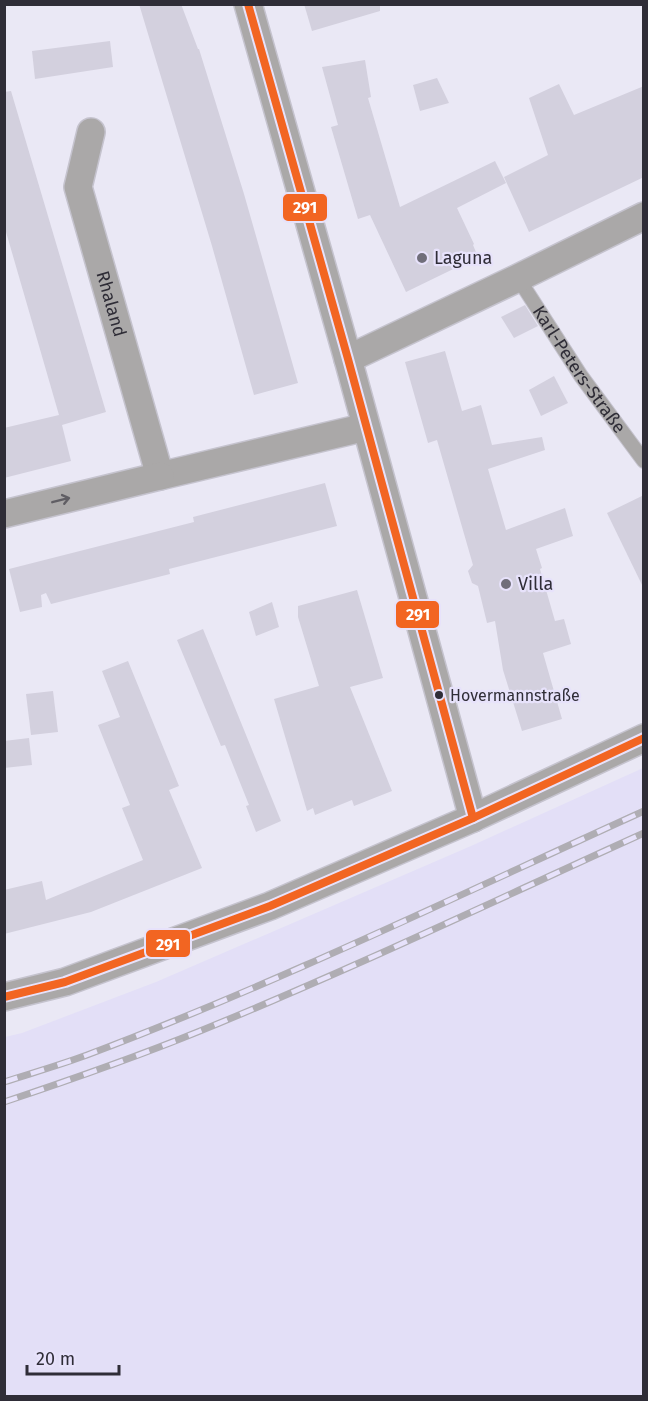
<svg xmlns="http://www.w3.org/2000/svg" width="648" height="1401" viewBox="0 0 648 1401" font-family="'Fira Sans',sans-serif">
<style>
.built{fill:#e3dff7}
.building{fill:#d3d0de}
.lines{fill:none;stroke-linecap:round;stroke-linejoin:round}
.service-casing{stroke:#c5c3ce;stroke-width:16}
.minor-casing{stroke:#c5c3ce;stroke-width:30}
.service{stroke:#aaa8a8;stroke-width:14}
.minor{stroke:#aaa8a8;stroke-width:27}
.rail-casing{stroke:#afadb3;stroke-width:7}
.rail{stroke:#e7e2fb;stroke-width:4.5;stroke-dasharray:14;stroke-linecap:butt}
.bus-1-casing{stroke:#e7e2fb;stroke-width:12}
.bus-1{stroke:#f26522;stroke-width:8}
.oneway{stroke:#605e64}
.poi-dot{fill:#706e7a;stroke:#e7e2fb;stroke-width:2}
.bus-dot{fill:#2f2d37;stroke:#e7e2fb;stroke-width:2}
.labels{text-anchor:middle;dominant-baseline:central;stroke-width:4.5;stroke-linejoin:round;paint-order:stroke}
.bus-label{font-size:16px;fill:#2f2d37;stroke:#e7e2fb;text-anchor:start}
.poi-label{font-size:18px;fill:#2f2d37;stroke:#e7e2fb;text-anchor:start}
.street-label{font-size:18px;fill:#2f2d37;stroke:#e7e2fb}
.line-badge{stroke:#e7e2fb;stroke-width:2}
.badge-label{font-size:16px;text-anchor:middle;font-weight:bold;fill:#fff}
</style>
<rect width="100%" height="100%" fill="#eae8f5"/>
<!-- built -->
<path class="built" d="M 643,768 L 643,1396 L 5,1396 L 5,1037 L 22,1033 L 156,982 L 471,846 Z"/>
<!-- building -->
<g class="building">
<path d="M 139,4 L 181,4 L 198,49 L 199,49 L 244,194 L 298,383 L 254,395 L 212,246 Z"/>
<path d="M 304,4 L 380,4 L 380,11 L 312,31 Z"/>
<path d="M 110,41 L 113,67 L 35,79 L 32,51 Z"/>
<path d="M 365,60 L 371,97 L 368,98 L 400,207 L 495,161 L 506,183 L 457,208 L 474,244 L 473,245 L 478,257 L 406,292 L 370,215 L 358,219 L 331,127 L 338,125 L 322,67 Z"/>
<path d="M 437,78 L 449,103 L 420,111 L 413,85 Z"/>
<path d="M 559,84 L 574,115 L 644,86 L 644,177 L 529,232 L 504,177 L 548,155 L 529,98 Z"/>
<path d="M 11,91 L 106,412 L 62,425 L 71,461 L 4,478 L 4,428 L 59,415 L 4,225 L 4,92 Z"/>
<path d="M 525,305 L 538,326 L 514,338 L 501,317 Z"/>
<path d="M 445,351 L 462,411 L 481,405 L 492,445 L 542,437 L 545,450 L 488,469 L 506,530 L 565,508 L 573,536 L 536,549 L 542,568 L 540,569 L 555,621 L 564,619 L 571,644 L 543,653 L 562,719 L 522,731 L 503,670 L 495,621 L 487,623 L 478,586 L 472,583 L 468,571 L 473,565 L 437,440 L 428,443 L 405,362 Z"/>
<path d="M 554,376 L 568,403 L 541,416 L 529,390 Z"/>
<path d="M 325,483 L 337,526 L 169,569 L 170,574 L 51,604 L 46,593 L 41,595 L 42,607 L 20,612 L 9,569 L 194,522 L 193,517 Z"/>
<path d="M 644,495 L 644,589 L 607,513 Z"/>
<path d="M 357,590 L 383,678 L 350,687 L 392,791 L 354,806 L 352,800 L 315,815 L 313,808 L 307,811 L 274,699 L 319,686 L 298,617 L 298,606 Z"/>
<path d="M 272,602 L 279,627 L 256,636 L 249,612 Z"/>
<path d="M 203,629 L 281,821 L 256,832 L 246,806 L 249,805 L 225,745 L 221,746 L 177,640 Z"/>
<path d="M 128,661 L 179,786 L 169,790 L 202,868 L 91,912 L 4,934 L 4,890 L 42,881 L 46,900 L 143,860 L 122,808 L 130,805 L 98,725 L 120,717 L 102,671 Z"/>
<path d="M 53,691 L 58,732 L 31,735 L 26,694 Z"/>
<path d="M 29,738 L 32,765 L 4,768 L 4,741 Z"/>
</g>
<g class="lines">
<defs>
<g id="service">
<path id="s1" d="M 518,278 L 581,376 L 644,461"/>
</g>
<g id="minor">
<path d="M 248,4 L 348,359 L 473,818"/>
<path id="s2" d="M 91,132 L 78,187 L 160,476 L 366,427"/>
<path d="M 348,359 L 518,278 L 644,216"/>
<path d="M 4,514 L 160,476"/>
<path d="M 4,997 L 65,982 L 270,906 L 473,818 L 644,738"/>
</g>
</defs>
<!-- service casing -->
<use href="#service" class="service-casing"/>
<!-- minor casing -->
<use href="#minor" class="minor-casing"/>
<!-- service -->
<use href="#service" class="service"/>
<!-- minor -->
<use href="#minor" class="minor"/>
<defs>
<g id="rail">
<path d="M 4,1082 C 32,1073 60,1065 87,1055 C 276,984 459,895 644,811"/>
<path d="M 4,1102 C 70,1080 136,1057 200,1031 C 350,970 496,900 644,833"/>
</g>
</defs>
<!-- rail casing -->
<use href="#rail" class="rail-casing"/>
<!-- rail -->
<use href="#rail" class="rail"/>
<defs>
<g id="bus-1">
<path d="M 248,4 L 348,359 L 473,818"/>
<path d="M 4,997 L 65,982 L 270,906 L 473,818 L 644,738"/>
</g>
</defs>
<!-- bus-1 casing -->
<use href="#bus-1" class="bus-1-casing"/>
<!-- bus-1 -->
<use href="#bus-1" class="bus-1"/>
</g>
<!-- one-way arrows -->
<defs><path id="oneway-shaft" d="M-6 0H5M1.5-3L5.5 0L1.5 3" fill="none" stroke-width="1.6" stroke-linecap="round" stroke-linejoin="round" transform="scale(1.5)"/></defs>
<use class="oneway" href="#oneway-shaft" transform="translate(61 500) rotate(-14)"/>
<!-- markers -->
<g class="poi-dot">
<circle cx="422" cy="258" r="6"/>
<circle cx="506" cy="584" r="6"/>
</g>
<circle class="bus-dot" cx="439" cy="695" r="5"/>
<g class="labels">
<!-- bus labels -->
<g class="bus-label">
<text x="450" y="695">Hovermannstraße</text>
</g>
<!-- poi labels -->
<g class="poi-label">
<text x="434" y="258">Laguna</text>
<text x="518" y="584">Villa</text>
</g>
<!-- street labels -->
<g class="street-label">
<text stroke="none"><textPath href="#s2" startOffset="178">Rhaland</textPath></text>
<text stroke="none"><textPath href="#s1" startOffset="110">Karl-Peters-Straße</textPath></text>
</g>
</g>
<g class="line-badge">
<rect x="282" y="193" width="46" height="29" rx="6" fill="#f26522"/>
<rect x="395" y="600" width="45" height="29" rx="6" fill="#f26522"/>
<rect x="145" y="929" width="46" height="29" rx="6" fill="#f26522"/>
</g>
<g class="badge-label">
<text x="305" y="213">291</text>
<text x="418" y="620">291</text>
<text x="168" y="950">291</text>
</g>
<!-- border -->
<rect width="648" height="1401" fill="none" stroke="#2f2d37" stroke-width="12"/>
<!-- scale -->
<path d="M27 1365v9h92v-9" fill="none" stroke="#2f2d37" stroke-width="3"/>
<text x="36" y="1365" font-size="18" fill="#2f2d37" stroke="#e7e2fb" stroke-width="4.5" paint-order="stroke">20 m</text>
</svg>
